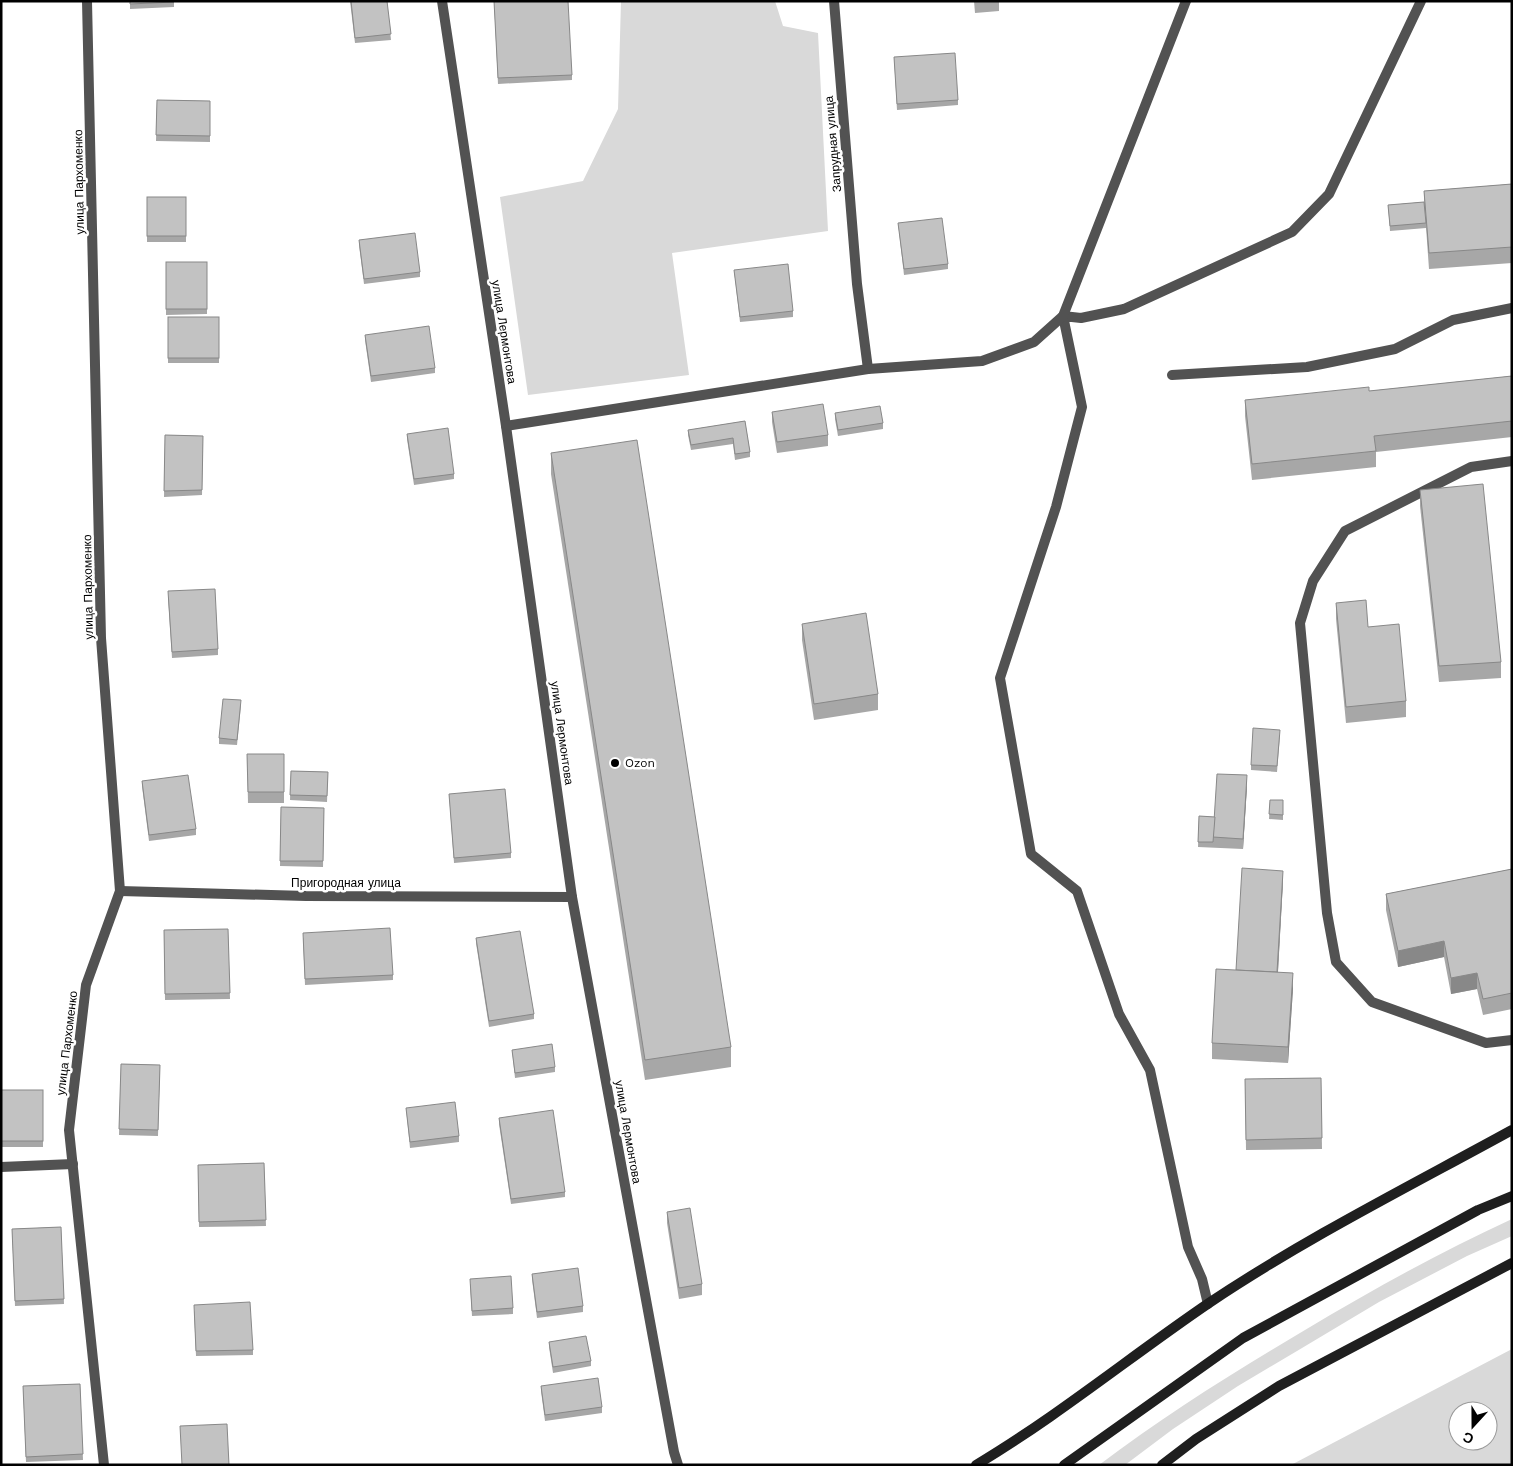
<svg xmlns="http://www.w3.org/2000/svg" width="1513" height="1466" viewBox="0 0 1513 1466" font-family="'Work Sans',sans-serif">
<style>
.green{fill:#d9d9d9;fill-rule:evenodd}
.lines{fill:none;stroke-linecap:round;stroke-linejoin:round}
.lane{stroke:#525252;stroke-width:10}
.street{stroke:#525252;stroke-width:10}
.secondary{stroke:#1f1f1f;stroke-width:10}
.wall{fill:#a7a7a7}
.shaded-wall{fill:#888}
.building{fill:#c2c2c2;stroke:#888}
.poi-dot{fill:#000;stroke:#fff;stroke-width:2}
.labels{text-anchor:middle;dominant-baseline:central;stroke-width:5;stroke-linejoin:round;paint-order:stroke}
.street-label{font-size:12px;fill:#000;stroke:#fff}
.poi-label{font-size:12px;fill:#000;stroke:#fff;text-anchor:start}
</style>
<rect width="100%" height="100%" fill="#fff"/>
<!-- green -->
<g class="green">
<path d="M 621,1 L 775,1 L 783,26 L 818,33 L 828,231 L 672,253 L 689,375 L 528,395 L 500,197 L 583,181 L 618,109 Z"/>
<path d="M 1512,1219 L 1512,1236 L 1467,1256 L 1379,1302 L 1297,1351 L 1238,1386 L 1173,1429 L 1125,1465 L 1099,1465 C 1165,1415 1234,1372 1305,1330 C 1372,1290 1440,1252 1512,1219 Z"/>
<path d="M 1512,1349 L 1512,1465 L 1291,1465 ZM 1458,1411 L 1488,1411 L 1488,1441 L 1458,1441 Z"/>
</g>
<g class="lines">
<!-- lane -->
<g class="lane">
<path d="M 1172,375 L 1307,367 L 1395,349 L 1453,320 L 1512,308"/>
<path d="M 1512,461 L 1471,467 L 1345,531 L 1313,581 L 1300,623 L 1327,913 L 1336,962 L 1372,1002 L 1486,1043 L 1512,1040"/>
<path d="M 1208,1304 L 1202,1279 L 1188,1247 L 1150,1070 L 1119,1014 L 1077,891 L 1031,854 L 1000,678 L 1056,507 L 1082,407 L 1063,316 L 1081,318 L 1124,309 L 1292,232 L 1329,194 L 1421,1"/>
</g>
<!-- street -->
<g class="street">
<path d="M 87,1 L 101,638 L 120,891 L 86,985 L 69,1130 L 104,1465"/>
<path d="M 442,1 L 506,426 L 572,897 L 674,1452 L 678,1465"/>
<path d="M 834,1 L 857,284 L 868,369"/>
<path d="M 506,426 L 868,369 L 982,361 L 1034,342 L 1063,316 L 1186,1"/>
<path d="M 120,891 L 306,896 L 572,897"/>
<path d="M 1,1167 L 73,1164"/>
</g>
<!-- secondary -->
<g class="secondary">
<path d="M 976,1465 C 1058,1416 1131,1356 1209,1303 C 1306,1238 1410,1186 1512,1130"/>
<path d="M 1064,1465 L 1243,1338 L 1478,1210 L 1512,1196"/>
<path d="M 1162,1465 L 1196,1439 L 1279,1386 L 1512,1263"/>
</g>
</g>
<!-- wall -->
<g class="wall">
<path d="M 130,1 L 174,1 L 174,7 L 130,9 Z"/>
<path d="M 350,1 L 387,1 L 391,40 L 355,43 Z"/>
<path d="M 494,1 L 572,75 L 572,80 L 498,84 Z"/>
<path d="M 974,1 L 999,1 L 999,11 L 975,13 Z"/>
<path d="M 894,57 L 958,100 L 958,105 L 897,110 Z"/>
<path d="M 157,100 L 210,101 L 210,142 L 156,141 Z"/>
<path d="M 1512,184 L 1512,263 L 1429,269 L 1426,227 L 1426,228 L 1390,231 L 1388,205 L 1424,202 L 1424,191 Z"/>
<rect x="147" y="197" width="39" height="45"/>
<path d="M 898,223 L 948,264 L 948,269 L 904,275 Z"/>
<path d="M 359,240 L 420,272 L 420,277 L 364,284 L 359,245 Z"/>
<path d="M 166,262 L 207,262 L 207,314 L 166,315 Z"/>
<path d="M 734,270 L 793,311 L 793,317 L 740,322 Z"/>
<rect x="168" y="317" width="51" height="46"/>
<path d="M 365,335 L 435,368 L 435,373 L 371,382 L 365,340 Z"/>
<path d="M 1512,376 L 1512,437 L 1376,452 L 1376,467 L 1252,480 L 1245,416 L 1245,400 L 1369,391 Z"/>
<path d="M 772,412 L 828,435 L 828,446 L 777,453 L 772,422 Z"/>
<path d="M 835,413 L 883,423 L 883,429 L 838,436 L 835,419 Z"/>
<path d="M 745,421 L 750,452 L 750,457 L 735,460 L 733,444 L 691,450 L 688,435 L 688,430 Z"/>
<path d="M 407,434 L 454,474 L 454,479 L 414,485 L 407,439 Z"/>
<path d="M 165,435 L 203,436 L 202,495 L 164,497 Z"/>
<path d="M 551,453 L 731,1047 L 731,1067 L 645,1080 L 551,474 Z"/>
<path d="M 1420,490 L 1501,662 L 1501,678 L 1439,682 L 1420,506 Z"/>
<path d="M 168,597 L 218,649 L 218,655 L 172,658 Z"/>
<path d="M 1336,603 L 1368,627 L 1406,701 L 1406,717 L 1346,723 L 1336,619 Z"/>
<path d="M 802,624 L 878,694 L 878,710 L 814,720 L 802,640 Z"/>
<path d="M 241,705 L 237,745 L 219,744 L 219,738 Z"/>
<path d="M 1280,735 L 1277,772 L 1251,770 L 1251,765 Z"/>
<path d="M 247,754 L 284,754 L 284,803 L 248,803 Z"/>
<path d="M 291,771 L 328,772 L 327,802 L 290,800 Z"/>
<path d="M 142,781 L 196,829 L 196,835 L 149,841 L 142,786 Z"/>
<path d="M 1247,786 L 1243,849 L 1198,847 L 1199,816 L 1215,817 Z"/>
<path d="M 449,794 L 511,853 L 511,858 L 454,863 Z"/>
<path d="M 1270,800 L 1283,806 L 1283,820 L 1269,819 Z"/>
<path d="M 281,807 L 324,808 L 323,867 L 280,866 Z"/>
<path d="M 1512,869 L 1512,1009 L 1483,1015 L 1477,989 L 1451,994 L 1444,957 L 1398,967 L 1386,910 L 1386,894 Z"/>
<path d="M 1283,881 L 1278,972 L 1293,989 L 1288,1063 L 1212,1059 L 1212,1043 L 1236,970 Z"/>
<path d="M 228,929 L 230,999 L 165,1000 L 164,930 Z"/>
<path d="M 303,938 L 393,975 L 393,980 L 305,985 Z"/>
<path d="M 476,938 L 534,1014 L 534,1019 L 489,1027 L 476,943 Z"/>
<path d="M 512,1050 L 555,1067 L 555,1072 L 515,1078 Z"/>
<path d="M 121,1064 L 160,1065 L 158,1136 L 119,1135 Z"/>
<path d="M 1321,1078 L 1322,1149 L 1246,1150 L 1245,1079 Z"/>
<rect x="1" y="1090" width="42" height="57"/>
<path d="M 406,1108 L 459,1136 L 459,1142 L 410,1148 Z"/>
<path d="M 499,1118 L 565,1192 L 565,1197 L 511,1204 L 499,1124 Z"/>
<path d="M 264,1163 L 266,1226 L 199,1227 L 198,1165 Z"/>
<path d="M 667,1212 L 702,1284 L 702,1295 L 679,1299 L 667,1223 Z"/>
<path d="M 61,1227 L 64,1304 L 15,1306 L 12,1229 Z"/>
<path d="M 532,1274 L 583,1306 L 583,1312 L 537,1318 L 532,1279 Z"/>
<path d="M 470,1284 L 513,1308 L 513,1314 L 472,1316 Z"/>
<path d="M 194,1311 L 253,1350 L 253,1355 L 196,1356 Z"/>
<path d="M 549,1342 L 591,1361 L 591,1366 L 553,1373 L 549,1347 Z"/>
<path d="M 80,1384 L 83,1460 L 26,1462 L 23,1386 Z"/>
<path d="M 541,1386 L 602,1407 L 602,1413 L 545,1421 L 541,1391 Z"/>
</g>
<!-- shaded-wall -->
<g class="shaded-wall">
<path d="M 1247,775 L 1247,786 L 1243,849 L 1243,839 Z"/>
<path d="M 1283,871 L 1283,881 L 1277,988 L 1277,978 Z"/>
<path d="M 1444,941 L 1444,957 L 1398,967 L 1398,951 Z"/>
<path d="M 1293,973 L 1293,989 L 1288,1063 L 1288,1047 Z"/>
<path d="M 1477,973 L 1477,989 L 1451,994 L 1451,978 Z"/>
</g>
<!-- building -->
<g class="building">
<path d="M 130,1 L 174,1 L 174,2 L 130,4 Z"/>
<path d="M 351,1 L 387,1 L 391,34 L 355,38 Z"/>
<path d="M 494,1 L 568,1 L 572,75 L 498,78 Z"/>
<path d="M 955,53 L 958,100 L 897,104 L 894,57 Z"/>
<path d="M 157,100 L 210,101 L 210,136 L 156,135 Z"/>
<path d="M 1512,184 L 1512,247 L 1429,253 L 1424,191 Z"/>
<rect x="147" y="197" width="39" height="39"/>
<path d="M 1424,202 L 1426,223 L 1390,226 L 1388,205 Z"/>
<path d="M 942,218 L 948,264 L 904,269 L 898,223 Z"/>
<path d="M 415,233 L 420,272 L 364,279 L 359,240 Z"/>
<rect x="166" y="262" width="41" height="47"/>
<path d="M 788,264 L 793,311 L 740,317 L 734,270 Z"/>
<rect x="168" y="317" width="51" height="41"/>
<path d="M 429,326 L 435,368 L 371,376 L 365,335 Z"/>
<path d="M 1512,376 L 1512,421 L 1374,436 L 1376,451 L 1252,464 L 1245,400 L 1369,387 L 1369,391 Z"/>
<path d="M 823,404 L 828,435 L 777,442 L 772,412 Z"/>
<path d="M 880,406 L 883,423 L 838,430 L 835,413 Z"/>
<path d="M 745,421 L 750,452 L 735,454 L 733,438 L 691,445 L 688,430 Z"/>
<path d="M 448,428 L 454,474 L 414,479 L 407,434 Z"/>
<path d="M 165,435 L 203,436 L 202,490 L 164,491 Z"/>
<path d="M 637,440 L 731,1047 L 645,1060 L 551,453 Z"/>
<path d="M 1483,484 L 1501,662 L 1439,666 L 1420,490 Z"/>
<path d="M 215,589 L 218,649 L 172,652 L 168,591 Z"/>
<path d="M 1366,600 L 1368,627 L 1399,624 L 1406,701 L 1346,707 L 1336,603 Z"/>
<path d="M 866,613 L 878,694 L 814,704 L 802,624 Z"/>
<path d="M 223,699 L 241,700 L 237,740 L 219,738 Z"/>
<path d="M 1253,728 L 1280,730 L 1277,766 L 1251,765 Z"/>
<path d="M 247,754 L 284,754 L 284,792 L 248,792 Z"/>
<path d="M 291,771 L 328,772 L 327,796 L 290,795 Z"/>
<path d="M 1217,774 L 1247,775 L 1243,839 L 1213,837 Z"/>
<path d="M 188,775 L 196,829 L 149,835 L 142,781 Z"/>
<path d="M 505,789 L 511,853 L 454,858 L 449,794 Z"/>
<path d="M 1270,800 L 1283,800 L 1283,815 L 1269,814 Z"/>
<path d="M 281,807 L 324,808 L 323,861 L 280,861 Z"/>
<path d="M 1199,816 L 1215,817 L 1213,842 L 1198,842 Z"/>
<path d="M 1242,868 L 1283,871 L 1277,972 L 1236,970 Z"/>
<path d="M 1512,869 L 1512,993 L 1483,999 L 1477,973 L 1451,978 L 1444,941 L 1398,951 L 1386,894 Z"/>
<path d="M 390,928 L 393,975 L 305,979 L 303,933 Z"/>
<path d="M 228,929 L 230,993 L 165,994 L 164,930 Z"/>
<path d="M 520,931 L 534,1014 L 489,1021 L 476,938 Z"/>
<path d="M 1216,969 L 1293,973 L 1288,1047 L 1212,1043 Z"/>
<path d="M 552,1044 L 555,1067 L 515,1073 L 512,1050 Z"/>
<path d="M 121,1064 L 160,1065 L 158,1130 L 119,1129 Z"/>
<path d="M 1321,1078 L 1322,1138 L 1246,1140 L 1245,1079 Z"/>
<rect x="1" y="1090" width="42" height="51"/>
<path d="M 455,1102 L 459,1136 L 410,1142 L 406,1108 Z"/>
<path d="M 553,1110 L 565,1192 L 511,1199 L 499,1118 Z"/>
<path d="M 264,1163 L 266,1220 L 199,1222 L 198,1165 Z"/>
<path d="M 690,1208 L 702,1284 L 679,1288 L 667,1212 Z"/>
<path d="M 61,1227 L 64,1299 L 15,1301 L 12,1229 Z"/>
<path d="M 578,1268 L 583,1306 L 537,1312 L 532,1274 Z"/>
<path d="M 511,1276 L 513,1308 L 472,1311 L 470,1279 Z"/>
<path d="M 250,1302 L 253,1350 L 196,1351 L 194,1305 Z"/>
<path d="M 586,1336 L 591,1361 L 553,1367 L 549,1342 Z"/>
<path d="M 598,1378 L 602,1407 L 545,1415 L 541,1386 Z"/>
<path d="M 80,1384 L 83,1454 L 26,1457 L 23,1386 Z"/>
<path d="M 227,1424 L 229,1465 L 182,1465 L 180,1426 Z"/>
</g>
<!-- markers -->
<circle class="poi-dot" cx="615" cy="763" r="5"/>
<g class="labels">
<!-- street labels -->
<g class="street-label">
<text transform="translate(833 144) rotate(-95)">Запрудная улица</text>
<text transform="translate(79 182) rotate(-91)">улица Пархоменко</text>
<text transform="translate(504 332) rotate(81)">улица Лермонтова</text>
<text transform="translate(88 587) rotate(-91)">улица Пархоменко</text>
<text transform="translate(562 733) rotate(82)">улица Лермонтова</text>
<text x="346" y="883">Пригородная улица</text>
<text transform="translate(67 1043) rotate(-83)">улица Пархоменко</text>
<text transform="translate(628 1132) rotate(80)">улица Лермонтова</text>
</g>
<!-- poi labels -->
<g class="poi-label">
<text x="625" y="763">Ozon</text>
</g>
</g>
<!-- border -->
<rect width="1513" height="1466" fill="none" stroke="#000000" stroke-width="5"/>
<!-- north arrow -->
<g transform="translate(1473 1426) rotate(201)"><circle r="24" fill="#ffffff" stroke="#999999"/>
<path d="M0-4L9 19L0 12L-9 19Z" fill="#000000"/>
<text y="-8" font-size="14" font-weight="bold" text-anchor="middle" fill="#000000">С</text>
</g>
</svg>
